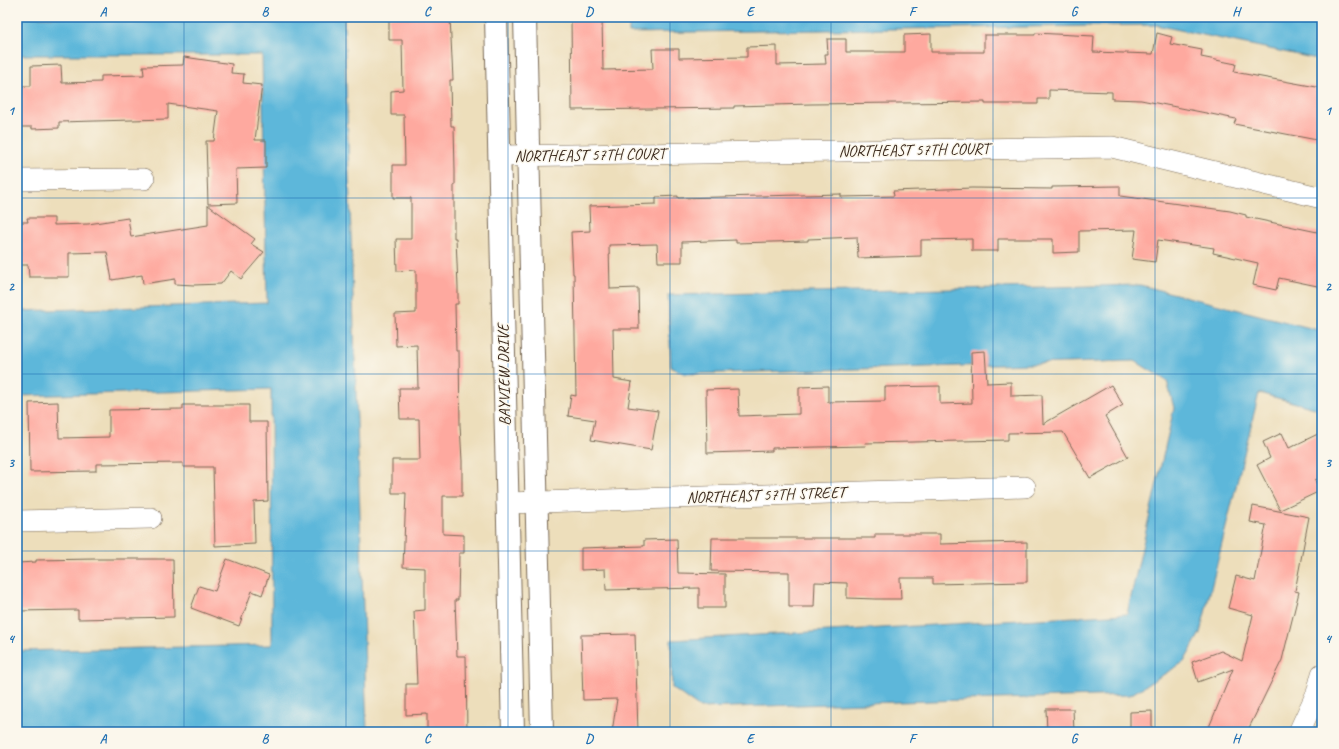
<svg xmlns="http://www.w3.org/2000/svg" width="1339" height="749" viewBox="0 0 1339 749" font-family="Caveat,sans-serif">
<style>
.water{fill:#5db7da;stroke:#4c707c}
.building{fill:#fea99f}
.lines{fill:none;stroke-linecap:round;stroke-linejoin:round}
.minor-casing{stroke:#796955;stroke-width:22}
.tertiary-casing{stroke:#796955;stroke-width:24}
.minor{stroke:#fff;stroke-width:21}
.tertiary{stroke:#fff;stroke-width:22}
.grid{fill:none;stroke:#1f6fb2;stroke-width:1;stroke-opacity:0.55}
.labels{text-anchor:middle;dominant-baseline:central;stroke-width:3;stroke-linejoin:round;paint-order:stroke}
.street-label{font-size:16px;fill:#3b2a1e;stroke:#fbf7ec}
.neatline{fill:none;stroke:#1f6fb2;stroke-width:1.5}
.grid-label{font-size:13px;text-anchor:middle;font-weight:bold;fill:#1f6fb2}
</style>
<rect width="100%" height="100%" fill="#fbf7ec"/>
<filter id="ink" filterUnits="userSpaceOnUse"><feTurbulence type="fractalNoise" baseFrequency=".025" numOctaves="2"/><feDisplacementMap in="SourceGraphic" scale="8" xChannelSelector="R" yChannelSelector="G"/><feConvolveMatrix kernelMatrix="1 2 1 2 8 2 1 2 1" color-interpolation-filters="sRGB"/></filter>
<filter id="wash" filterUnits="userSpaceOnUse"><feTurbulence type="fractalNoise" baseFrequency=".012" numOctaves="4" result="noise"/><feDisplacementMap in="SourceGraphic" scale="16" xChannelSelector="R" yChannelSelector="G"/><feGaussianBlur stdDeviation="0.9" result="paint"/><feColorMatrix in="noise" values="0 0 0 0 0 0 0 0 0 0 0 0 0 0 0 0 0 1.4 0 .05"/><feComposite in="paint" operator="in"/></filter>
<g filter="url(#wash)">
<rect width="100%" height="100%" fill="#eddebb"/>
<!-- water -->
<g class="water">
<path d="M 17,17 L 344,17 L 367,732 L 17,732 L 17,651 L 272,645 L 271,389 L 17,396 L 17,311 L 267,303 L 262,55 L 17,55 Z"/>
<path d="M 629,17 L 1322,17 L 1322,60 L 1156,25 L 629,33 Z"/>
<path d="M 1140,285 L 1322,331 L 1322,410 L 1259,393 L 1200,633 L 1184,662 L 1130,695 L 700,708 L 672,688 L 671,640 L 1127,614 L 1174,408 L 1167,381 L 1135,361 L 685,374 L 671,367 L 668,295 Z"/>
</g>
<g id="blocks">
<!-- building -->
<g class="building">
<path d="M 389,17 L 450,17 L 453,80 L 450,80 L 451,126 L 454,126 L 455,171 L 455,185 L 454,185 L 454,238 L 456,238 L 458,287 L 458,304 L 455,304 L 456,351 L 459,351 L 460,425 L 462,461 L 462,496 L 443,496 L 443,534 L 464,535 L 464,553 L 459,553 L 458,600 L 455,600 L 457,656 L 466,656 L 467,732 L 427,732 L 427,714 L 406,715 L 406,684 L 417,684 L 414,611 L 425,610 L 425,568 L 403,567 L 406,493 L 392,493 L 392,460 L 420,460 L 419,419 L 400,419 L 399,388 L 418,388 L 417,345 L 396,346 L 395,314 L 416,313 L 416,270 L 397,271 L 396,239 L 411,239 L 411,198 L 393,198 L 393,165 L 405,165 L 404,115 L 391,115 L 391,91 L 403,90 L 402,40 L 389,40 Z"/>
<path d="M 571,17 L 602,17 L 603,70 L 653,69 L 652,49 L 679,49 L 679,58 L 747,57 L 747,47 L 777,46 L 777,65 L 826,64 L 825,54 L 828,54 L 827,39 L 846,39 L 846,52 L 904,52 L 904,35 L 931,34 L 931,52 L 984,52 L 984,35 L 1035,35 L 1035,33 L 1094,36 L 1093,52 L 1153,54 L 1157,33 L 1172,37 L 1170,44 L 1202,50 L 1201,57 L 1236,64 L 1234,72 L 1322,88 L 1322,141 L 1234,124 L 1236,119 L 1141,100 L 1112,99 L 1112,92 L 1049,90 L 1049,99 L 1038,99 L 1038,104 L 985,104 L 985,102 L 811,104 L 734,106 L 734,108 L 572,110 Z"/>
<path d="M 184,57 L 232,64 L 231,73 L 244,74 L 243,83 L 262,85 L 255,140 L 266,140 L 266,168 L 236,169 L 237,203 L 208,204 L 206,141 L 214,141 L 218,111 L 168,104 L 168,119 L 59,122 L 59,128 L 32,129 L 32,127 L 17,127 L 17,86 L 31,86 L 31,66 L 61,65 L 62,83 L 101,82 L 101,76 L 144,75 L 143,66 L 183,65 Z"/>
<path d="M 1120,186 L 1120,196 L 1230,211 L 1246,215 L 1246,217 L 1322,233 L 1322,287 L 1279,278 L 1276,290 L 1253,285 L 1258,263 L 1213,253 L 1214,248 L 1158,240 L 1155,262 L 1132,259 L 1136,230 L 1079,231 L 1079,252 L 1053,253 L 1053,239 L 998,239 L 998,251 L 972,251 L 972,239 L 921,240 L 921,256 L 858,258 L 857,237 L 808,239 L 808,241 L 736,243 L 736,240 L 682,242 L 682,262 L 658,262 L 657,244 L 609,245 L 610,289 L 638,288 L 639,329 L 613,329 L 614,379 L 632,382 L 628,407 L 658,411 L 651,450 L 591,440 L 595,420 L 568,416 L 571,395 L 576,396 L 574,274 L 573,274 L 571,232 L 590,231 L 589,206 L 656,204 L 656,197 L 678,196 L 678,198 L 841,194 L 841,197 L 894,196 L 893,191 L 972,188 L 1052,189 L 1052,187 Z"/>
<path d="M 208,205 L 255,239 L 251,244 L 264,252 L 241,279 L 231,271 L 221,284 L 194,285 L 175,284 L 175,279 L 143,284 L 142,275 L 112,280 L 107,252 L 69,253 L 69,277 L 29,277 L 28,265 L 17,265 L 17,222 L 28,222 L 27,218 L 54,218 L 54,225 L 88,224 L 128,218 L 131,237 L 208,225 Z"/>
<path d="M 985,351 L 987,383 L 1011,382 L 1011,396 L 1042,395 L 1043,424 L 1111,385 L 1123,405 L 1105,416 L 1128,457 L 1090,478 L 1063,432 L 1008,433 L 1008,440 L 865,443 L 866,446 L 772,448 L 772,451 L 707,453 L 706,390 L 738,389 L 739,416 L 799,414 L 799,387 L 828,386 L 828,402 L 885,401 L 885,387 L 940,386 L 940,404 L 972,403 L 971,352 Z"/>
<path d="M 58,402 L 59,438 L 109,437 L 109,410 L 183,409 L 183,405 L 249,405 L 249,422 L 267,422 L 268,501 L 254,502 L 255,544 L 215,546 L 213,467 L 183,467 L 183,463 L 96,464 L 96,471 L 30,472 L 29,403 Z"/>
<path d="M 1322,432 L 1322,477 L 1315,480 L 1320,491 L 1280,510 L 1257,465 L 1270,458 L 1263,442 L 1282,433 L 1289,448 Z"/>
<path d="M 1253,506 L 1309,517 L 1295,591 L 1299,592 L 1282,660 L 1247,732 L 1207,732 L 1233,669 L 1198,682 L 1192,662 L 1221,651 L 1242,661 L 1253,615 L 1228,608 L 1236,576 L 1255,581 L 1266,525 L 1250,522 Z"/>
<path d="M 875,534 L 940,534 L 940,544 L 1027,542 L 1027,582 L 933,584 L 933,578 L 900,578 L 901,599 L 875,599 L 847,598 L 847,583 L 815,582 L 814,607 L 789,607 L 789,572 L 711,571 L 712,538 L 875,538 Z"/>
<path d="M 677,539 L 678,573 L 725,574 L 725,608 L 699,608 L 699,588 L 606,590 L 605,569 L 581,570 L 581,548 L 644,546 L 644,540 Z"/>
<path d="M 96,559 L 173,559 L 174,617 L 78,619 L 78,610 L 17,611 L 17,563 L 36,562 L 36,560 Z"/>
<path d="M 227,559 L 269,575 L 262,595 L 252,591 L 239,626 L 191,608 L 199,586 L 215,591 Z"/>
<path d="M 635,634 L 638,732 L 612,732 L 617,699 L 583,700 L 581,635 Z"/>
<path d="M 1046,709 L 1073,709 L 1074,732 L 1047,732 Z"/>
<path d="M 1152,711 L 1152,732 L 1130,732 L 1130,712 Z"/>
</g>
</g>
</g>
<g filter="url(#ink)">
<use href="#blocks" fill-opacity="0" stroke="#796955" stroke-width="1"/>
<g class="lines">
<defs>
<g id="minor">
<path d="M 500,156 L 1112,147 L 1322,198"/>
<path d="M 17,180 L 144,179"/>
<path d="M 507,503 L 1025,487"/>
<path d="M 17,521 L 151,518"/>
<path d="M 1299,732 L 1317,693 L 1322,674"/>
</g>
<g id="tertiary">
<path d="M 496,17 L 513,732"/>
<path d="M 525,17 L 542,732"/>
</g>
</defs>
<!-- minor casing -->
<use href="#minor" class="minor-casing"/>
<!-- tertiary casing -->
<use href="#tertiary" class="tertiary-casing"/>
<!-- minor -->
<use href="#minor" class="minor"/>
<!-- tertiary -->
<use href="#tertiary" class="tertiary"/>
</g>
</g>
<!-- grid -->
<path class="grid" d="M 184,17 L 184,732M 346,17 L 346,732M 508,17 L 508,732M 670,17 L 670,732M 831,17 L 831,732M 993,17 L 993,732M 1155,17 L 1155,732M 17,198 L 1322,198M 17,374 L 1322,374M 17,551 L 1322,551"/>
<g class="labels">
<!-- street labels -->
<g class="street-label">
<text transform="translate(914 150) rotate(-1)">NORTHEAST 57TH COURT</text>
<text transform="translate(590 155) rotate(-1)">NORTHEAST 57TH COURT</text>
<text transform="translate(504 375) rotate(-91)">BAYVIEW DRIVE</text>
<text transform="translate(766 495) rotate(-2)">NORTHEAST 57TH STREET</text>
</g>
</g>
<!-- margin -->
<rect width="1339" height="749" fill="none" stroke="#fbf7ec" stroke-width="44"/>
<rect x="22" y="22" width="1295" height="705" class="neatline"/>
<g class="grid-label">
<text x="103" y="16">A</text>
<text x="265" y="16">B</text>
<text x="427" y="16">C</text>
<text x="589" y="16">D</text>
<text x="750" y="16">E</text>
<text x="912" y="16">F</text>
<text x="1074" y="16">G</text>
<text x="1236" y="16">H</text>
<text x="11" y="115">1</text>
<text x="1328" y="115">1</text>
<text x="11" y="291">2</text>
<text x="1328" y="291">2</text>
<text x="11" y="467">3</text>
<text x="1328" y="467">3</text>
<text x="11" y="643">4</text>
<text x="1328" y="643">4</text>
<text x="103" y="743">A</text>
<text x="265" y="743">B</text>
<text x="427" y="743">C</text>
<text x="589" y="743">D</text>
<text x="750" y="743">E</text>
<text x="912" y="743">F</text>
<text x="1074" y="743">G</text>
<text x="1236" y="743">H</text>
</g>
</svg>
